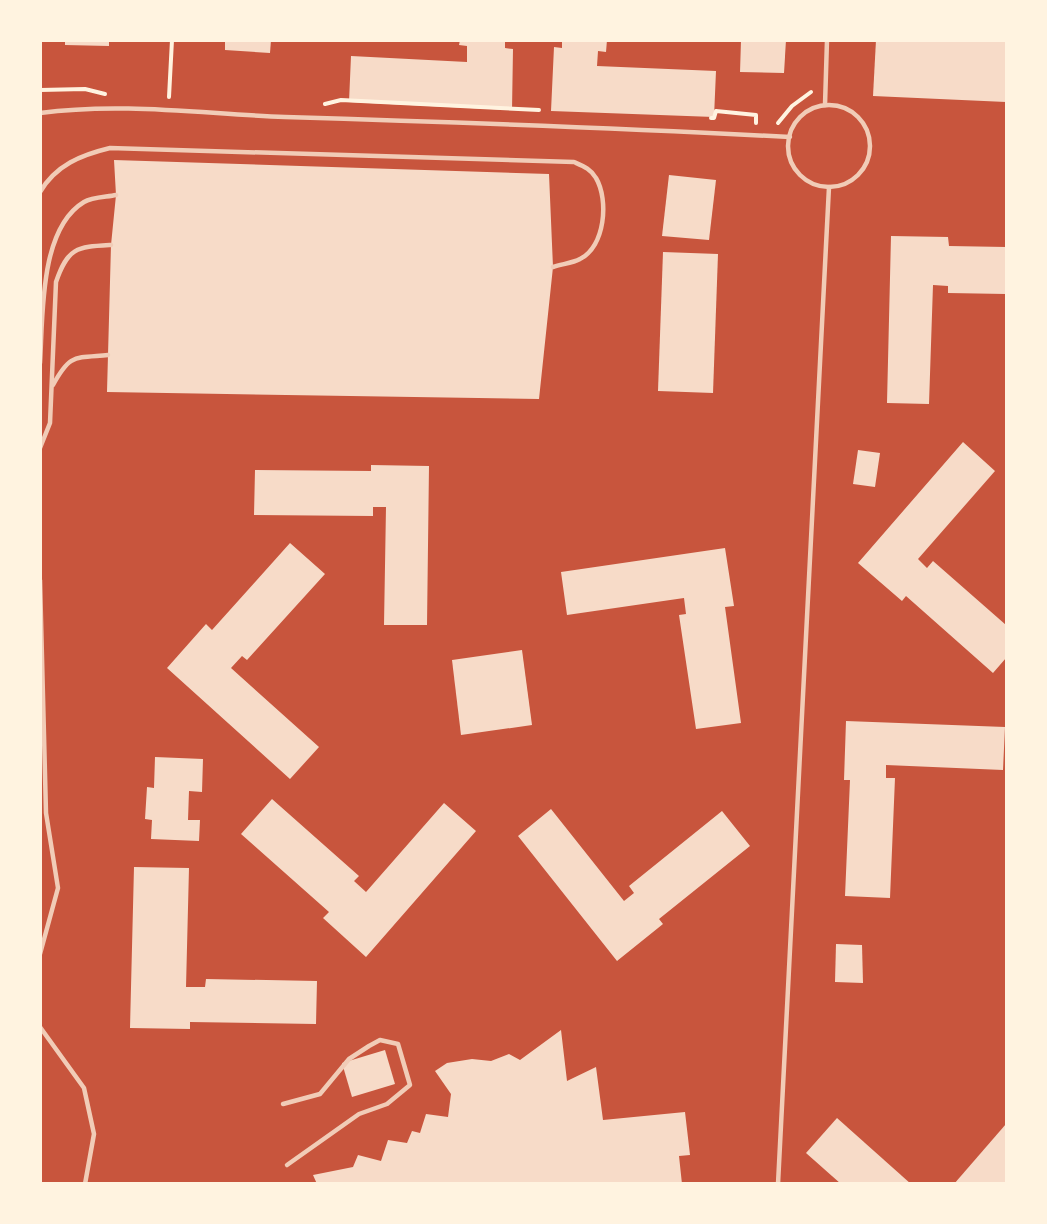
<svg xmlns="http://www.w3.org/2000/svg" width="1047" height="1224" viewBox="0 0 1047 1224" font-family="'PT Sans Narrow',sans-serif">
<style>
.building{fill:#f7dbc8}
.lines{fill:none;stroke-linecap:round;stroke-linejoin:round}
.path{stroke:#fff3e0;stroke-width:4}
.service{stroke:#f1ccb7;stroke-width:4.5}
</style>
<rect width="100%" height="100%" fill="#c8553d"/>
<!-- building -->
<g class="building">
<path d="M 65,40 L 109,40 L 109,46 L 65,45 Z"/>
<path d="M 225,40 L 271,40 L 270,53 L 225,50 Z"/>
<path d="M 460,40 L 505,40 L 505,48 L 513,49 L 512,110 L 349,102 L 351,56 L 467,62 L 467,46 L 459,45 Z"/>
<path d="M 562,40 L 607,40 L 606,52 L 598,51 L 597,66 L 716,71 L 714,117 L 551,111 L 554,47 L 562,48 Z"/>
<path d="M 741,40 L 786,40 L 784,73 L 740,72 Z"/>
<path d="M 876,40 L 1006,40 L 1006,102 L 873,96 Z"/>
<path d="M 114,160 L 549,174 L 553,267 L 539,399 L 107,392 L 111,245 L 116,195 Z"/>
<path d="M 669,175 L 716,180 L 709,240 L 662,236 Z"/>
<path d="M 891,236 L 948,237 L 949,246 L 1006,247 L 1006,294 L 948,293 L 948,286 L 933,285 L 929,404 L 887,403 Z"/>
<path d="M 663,252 L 718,254 L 713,393 L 658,391 Z"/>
<path d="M 963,442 L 995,471 L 918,559 L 927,568 L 933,561 L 1006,625 L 1006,658 L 993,673 L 906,596 L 902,601 L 858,563 Z"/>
<path d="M 858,450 L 880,453 L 875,487 L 853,484 Z"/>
<path d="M 371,465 L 429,466 L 427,625 L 384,625 L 386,507 L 373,507 L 373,516 L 254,515 L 255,470 L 371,471 Z"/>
<path d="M 290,543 L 325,574 L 247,660 L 242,656 L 231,668 L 319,747 L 290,779 L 167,668 L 206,624 L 212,630 Z"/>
<path d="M 725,548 L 734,606 L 725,607 L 741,723 L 696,729 L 679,615 L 686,614 L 684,598 L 567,615 L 561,572 Z"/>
<path d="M 522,650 L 532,725 L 461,735 L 452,660 Z"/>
<path d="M 846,721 L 1005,727 L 1003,770 L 886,765 L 886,778 L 895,778 L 890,898 L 845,896 L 850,780 L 844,780 Z"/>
<path d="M 155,757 L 203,759 L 202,792 L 189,791 L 188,820 L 200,820 L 199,841 L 151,839 L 152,820 L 145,819 L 147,787 L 154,788 Z"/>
<path d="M 272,799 L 359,876 L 354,881 L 366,892 L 444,803 L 476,831 L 366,957 L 323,918 L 329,912 L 241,834 Z"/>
<path d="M 551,809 L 624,901 L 634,893 L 629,886 L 722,811 L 750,846 L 659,919 L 663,924 L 617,961 L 518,836 Z"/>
<path d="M 134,867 L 189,868 L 186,987 L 205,987 L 206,979 L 317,981 L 316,1024 L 190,1022 L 190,1029 L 130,1028 Z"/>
<path d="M 836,944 L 862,945 L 863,983 L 835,982 Z"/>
<path d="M 561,1030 L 567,1081 L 596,1067 L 603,1120 L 685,1112 L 690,1155 L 679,1156 L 682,1184 L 317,1184 L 313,1175 L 353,1167 L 358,1155 L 381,1161 L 388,1140 L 407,1143 L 412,1131 L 420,1133 L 426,1114 L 448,1117 L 451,1094 L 435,1071 L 447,1063 L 472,1059 L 491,1061 L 509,1054 L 520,1060 Z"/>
<path d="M 385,1050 L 395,1084 L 352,1097 L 342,1063 Z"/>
<path d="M 837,1118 L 911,1184 L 841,1184 L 806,1153 Z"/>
<path d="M 1006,1124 L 1006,1184 L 954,1184 Z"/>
</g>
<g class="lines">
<!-- path -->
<g class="path">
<path d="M 40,90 L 85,89 L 105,94"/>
<path d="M 169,97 L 172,40"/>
<path d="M 325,104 L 341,100 L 539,110"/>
<path d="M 711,118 L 714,118 L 716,111 L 756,115 L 756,123"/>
<path d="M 778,123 L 792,106 L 811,92"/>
</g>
<!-- service -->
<g class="service">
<path d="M 825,105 L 827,40"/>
<circle cx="829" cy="146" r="41"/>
<path d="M 40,113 C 122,102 204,114 285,117 C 454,122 622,128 790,137"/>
<path d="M 40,192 C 56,165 81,155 110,148 L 574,162 C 583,166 591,169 596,178 C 609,200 605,247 580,259 C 573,263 562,264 553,267"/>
<path d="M 40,363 C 43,317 39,229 84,202 C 92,197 107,197 116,195"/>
<path d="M 53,385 C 70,354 74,358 108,355"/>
<path d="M 40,448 L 50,423 L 56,282 C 68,247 77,247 111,245"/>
<path d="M 40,580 L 46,813 L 58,888 L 40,954"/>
<path d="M 40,1027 L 84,1088 L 94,1134 L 85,1184"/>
<path d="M 283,1104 L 320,1094 L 349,1059 L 369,1046 L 380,1040 L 398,1044 L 410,1085 L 387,1104 L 359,1114 L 287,1165"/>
<path d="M 778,1184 L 829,187"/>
</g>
</g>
<!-- border -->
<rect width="1047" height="1224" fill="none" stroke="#fff3e0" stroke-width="84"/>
</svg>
